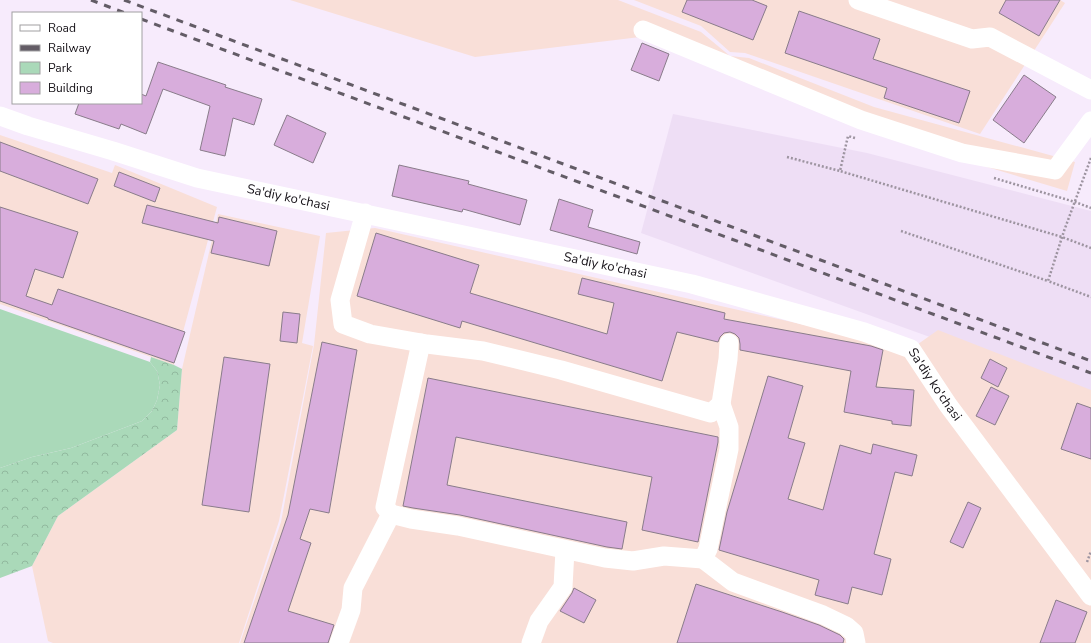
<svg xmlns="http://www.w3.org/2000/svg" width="1091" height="643" viewBox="0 0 1091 643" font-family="'Nunito Sans',sans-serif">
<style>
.built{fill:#eedef5}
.industrial{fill:#f9dfd8}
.green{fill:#aad9b9}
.forest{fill:url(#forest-crowns)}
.building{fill:#d8addc;stroke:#897c8a}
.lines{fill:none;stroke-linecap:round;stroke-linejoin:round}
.path{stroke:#9d94a0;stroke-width:2.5;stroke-dasharray:2 2;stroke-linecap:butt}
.minor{stroke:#fff;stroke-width:19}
.rail{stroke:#635c66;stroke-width:3;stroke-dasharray:7 7;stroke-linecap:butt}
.labels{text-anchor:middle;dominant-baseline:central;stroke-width:3;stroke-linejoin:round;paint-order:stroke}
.street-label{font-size:13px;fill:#151117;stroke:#fff}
</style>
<defs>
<pattern id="forest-crowns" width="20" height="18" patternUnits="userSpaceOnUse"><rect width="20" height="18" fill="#aad9b9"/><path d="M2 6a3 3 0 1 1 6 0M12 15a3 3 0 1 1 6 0" fill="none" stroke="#91b99e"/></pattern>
</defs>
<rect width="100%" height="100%" fill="#f7ebfc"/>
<!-- built -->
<path class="built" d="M 673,114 L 867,153 L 1091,211 L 1091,395 L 641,233 Z"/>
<!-- industrial -->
<g class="industrial">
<path d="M 290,0 L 618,0 L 701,32 L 730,56 L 749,58 L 874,107 L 1075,162 L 1067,191 L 858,128 L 640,37 L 475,57 Z"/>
<path d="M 634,0 L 1060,0 L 1065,3 L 980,134 L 745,53 L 730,52 L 701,26 Z"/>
<path d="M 0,135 L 112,173 L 115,165 L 217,207 L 174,365 L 0,304 Z"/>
<path d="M 218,214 L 320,236 L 302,343 L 313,346 L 279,521 L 239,643 L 53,643 L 48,641 L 32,566 L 58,516 L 177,430 L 182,369 Z"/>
<path d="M 375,228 L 911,349 L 938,330 L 1091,390 L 1091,643 L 240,643 L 281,522 L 314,345 L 326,233 Z"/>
</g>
<!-- green -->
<path class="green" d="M 0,309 L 150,362 L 157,371 L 160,385 L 157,400 L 152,411 L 142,421 L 71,448 L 32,457 L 0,468 Z"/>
<!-- forest -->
<path class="forest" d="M 151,357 L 174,365 L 182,369 L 177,430 L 58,516 L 32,566 L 0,578 L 0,468 L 32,457 L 71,448 L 142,421 L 152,411 L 157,400 L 160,385 L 157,371 L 150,362 Z"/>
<!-- building -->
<g class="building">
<path d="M 687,0 L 752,0 L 767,6 L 753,40 L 682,12 Z"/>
<path d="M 1006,0 L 1060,0 L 1039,36 L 999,13 Z"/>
<path d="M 799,11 L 880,39 L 873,59 L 970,91 L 959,123 L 884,98 L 887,88 L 785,53 Z"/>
<path d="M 642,43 L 669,54 L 659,81 L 631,70 Z"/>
<path d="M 158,62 L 226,85 L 225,87 L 262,99 L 254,125 L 233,118 L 225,156 L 200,150 L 210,106 L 163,89 L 146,134 L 121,124 L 119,129 L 75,114 L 79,103 L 141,103 L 141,94 L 146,96 Z"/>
<path d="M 1024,75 L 1056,97 L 1024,143 L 993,120 Z"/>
<path d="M 287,115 L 326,133 L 313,163 L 274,145 Z"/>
<path d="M 0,142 L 98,179 L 88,204 L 0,171 Z"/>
<path d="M 399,165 L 469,181 L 468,184 L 527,200 L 520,225 L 463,209 L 462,212 L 392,196 Z"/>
<path d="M 119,172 L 160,188 L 155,202 L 114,186 Z"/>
<path d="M 559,199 L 593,210 L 588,227 L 640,242 L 637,254 L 550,230 Z"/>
<path d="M 147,205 L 218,223 L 219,217 L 277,231 L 269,266 L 211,253 L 214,241 L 142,223 Z"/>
<path d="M 0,207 L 78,232 L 63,278 L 35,269 L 26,296 L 52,305 L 58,289 L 185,332 L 174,363 L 48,319 L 48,318 L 0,301 Z"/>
<path d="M 376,233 L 479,265 L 470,293 L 607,334 L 614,303 L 578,294 L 582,278 L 725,313 L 724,319 L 871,346 L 883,350 L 876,387 L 914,390 L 911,426 L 892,424 L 892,421 L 844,412 L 851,371 L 740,350 L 740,344 L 739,338 L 735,334 L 730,332 L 724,333 L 720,337 L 718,342 L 677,332 L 662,381 L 462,321 L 460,328 L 357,296 Z"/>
<path d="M 283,312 L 300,314 L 297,343 L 280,341 Z"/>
<path d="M 322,342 L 357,350 L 329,513 L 310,509 L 300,539 L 311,543 L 288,611 L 334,625 L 328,643 L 244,643 L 288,515 Z"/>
<path d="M 224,357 L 270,364 L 249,512 L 202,505 Z"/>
<path d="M 990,359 L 1007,368 L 998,387 L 981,378 Z"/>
<path d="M 768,376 L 803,386 L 788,438 L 805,443 L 788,499 L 823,510 L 840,445 L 871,454 L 873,444 L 917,455 L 912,476 L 895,472 L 874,554 L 891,559 L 882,595 L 852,587 L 848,604 L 815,595 L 819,580 L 719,550 L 727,512 Z"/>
<path d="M 428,378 L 718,437 L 718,442 L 698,542 L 642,530 L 652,477 L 456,437 L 447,485 L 627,522 L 622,549 L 607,547 L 460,515 L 413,508 L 403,506 Z"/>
<path d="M 991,387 L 1009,396 L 995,425 L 976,416 Z"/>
<path d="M 1077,403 L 1091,408 L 1091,459 L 1061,449 Z"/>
<path d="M 968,502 L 981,508 L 963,548 L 950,542 Z"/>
<path d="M 696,584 L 782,612 L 819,625 L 840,635 L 844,639 L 843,643 L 677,643 Z"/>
<path d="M 574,588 L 596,600 L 584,623 L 560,611 L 572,593 Z"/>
<path d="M 1056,600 L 1087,612 L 1075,643 L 1040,643 Z"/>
</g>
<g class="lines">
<!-- path -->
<g class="path">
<path d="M 855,138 L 848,136 L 840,171 L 1062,237 L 1091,248"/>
<path d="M 787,157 L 840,171"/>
<path d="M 1091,158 L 1064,231 L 1048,281 L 1091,297"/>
<path d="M 994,178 L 1075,202 L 1091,208"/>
<path d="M 901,231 L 1048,281"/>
<path d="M 1087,562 L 1091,551"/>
</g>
<!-- minor -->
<g class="minor">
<path d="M 858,0 L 972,39 L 990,37 L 1091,90"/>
<path d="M 643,30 L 861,120 L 962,153 L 1055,170 L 1091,121"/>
<path id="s1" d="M 0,116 L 28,126 L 113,151 L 197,178 L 692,284 L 864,332 L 911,349 L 948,405 L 1091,596"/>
<path d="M 365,213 L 340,300 L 343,324 L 370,334 L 427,344 L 483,351 L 561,370 L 711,413 L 721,404 L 728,359 L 729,343"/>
<path d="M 421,343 L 385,507 L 391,514 L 411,519 L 458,526 L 605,558 L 633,561 L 664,556 L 703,559 L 708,549 L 729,449 L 729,427 L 721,404"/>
<path d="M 703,559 L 733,582 L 823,615 L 846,626 L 854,633 L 856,643"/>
<path d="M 339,643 L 351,610 L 353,588 L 391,514"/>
<path d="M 531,643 L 539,621 L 563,587 L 565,550"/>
</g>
<!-- rail -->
<g class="rail">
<path d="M 91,0 L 125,13"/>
<path d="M 124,0 L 1091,361"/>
<path d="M 141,19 L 1091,373"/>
</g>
</g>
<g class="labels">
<!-- street labels -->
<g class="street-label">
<text stroke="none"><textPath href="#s1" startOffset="300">Sa'diy ko'chasi</textPath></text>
<text stroke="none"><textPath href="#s1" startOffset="624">Sa'diy ko'chasi</textPath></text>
<text stroke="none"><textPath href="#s1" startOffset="984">Sa'diy ko'chasi</textPath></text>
</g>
</g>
<!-- legend -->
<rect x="12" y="12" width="130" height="92" fill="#ffffff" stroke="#a1a0a2"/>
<rect x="20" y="25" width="20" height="6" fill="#ffffff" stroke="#a1a0a2"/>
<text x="48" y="32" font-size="12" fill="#151117">Road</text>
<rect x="20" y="45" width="20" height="6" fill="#635c66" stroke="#a1a0a2"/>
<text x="48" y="52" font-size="12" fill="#151117">Railway</text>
<rect x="20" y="62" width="20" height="12" fill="#aad9b9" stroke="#a1a0a2"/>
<text x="48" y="72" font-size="12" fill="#151117">Park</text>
<rect x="20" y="82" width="20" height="12" fill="#d8addc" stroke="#a1a0a2"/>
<text x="48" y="92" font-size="12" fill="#151117">Building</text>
</svg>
